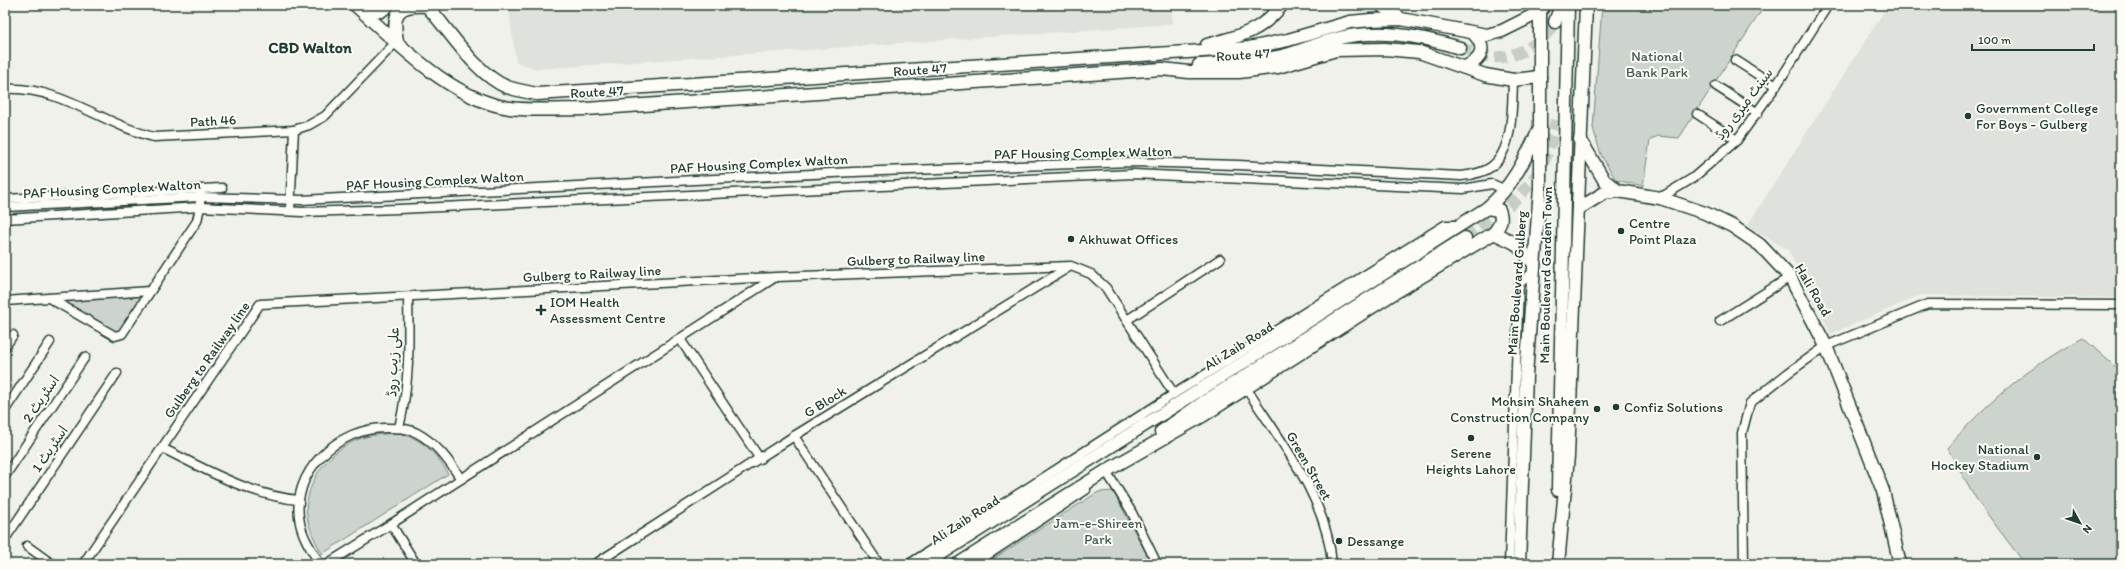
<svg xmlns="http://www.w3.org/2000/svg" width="2126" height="569" viewBox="0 0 2126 569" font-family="Itim,'Playpen Sans Arabic',sans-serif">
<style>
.built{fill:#dfe2dc}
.green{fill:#cdd3cd;stroke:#768880}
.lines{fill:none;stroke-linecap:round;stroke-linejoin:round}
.secondary-tunnel{stroke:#c6cdc6;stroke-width:12;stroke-dasharray:12 6;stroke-linecap:butt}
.street-casing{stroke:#1f3d34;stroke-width:11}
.secondary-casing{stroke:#1f3d34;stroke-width:15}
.street{stroke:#fdfcf7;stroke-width:8}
.secondary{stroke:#fdfcf7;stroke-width:12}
.poi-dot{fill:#1f3d34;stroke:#fdfcf7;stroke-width:1.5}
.labels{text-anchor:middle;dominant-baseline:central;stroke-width:4;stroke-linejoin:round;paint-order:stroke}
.street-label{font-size:14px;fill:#1f3d34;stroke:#fdfcf7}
.park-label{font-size:14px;fill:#425b53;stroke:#fdfcf7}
.poi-label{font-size:14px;fill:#1f3d34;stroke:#fdfcf7;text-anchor:start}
.quarter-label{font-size:16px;font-weight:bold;fill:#1f3d34;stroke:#fdfcf7}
</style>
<rect width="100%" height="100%" fill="#f0f1eb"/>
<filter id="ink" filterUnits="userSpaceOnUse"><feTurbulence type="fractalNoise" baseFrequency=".025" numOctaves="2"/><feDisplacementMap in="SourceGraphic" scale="8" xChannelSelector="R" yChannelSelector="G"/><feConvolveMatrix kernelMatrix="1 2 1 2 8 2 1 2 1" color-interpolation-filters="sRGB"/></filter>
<g filter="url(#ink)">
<!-- built -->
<g class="built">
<path d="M 508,5 L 1171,5 L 1173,24 L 537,69 L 516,62 Z"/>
<path d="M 1888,5 L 2116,5 L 2120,298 L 1921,295 L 1831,334 L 1788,250 L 1747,226 Z"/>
</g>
<!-- green -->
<g class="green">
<path d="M 1602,5 L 1765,5 L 1679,138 L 1658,136 L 1650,140 L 1643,186 L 1616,180 L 1601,155 L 1593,128 Z"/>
<path d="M 144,295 L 118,333 L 67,306 L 71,299 Z"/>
<path d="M 2083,338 L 2121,372 L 2121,564 L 2025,564 L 1978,502 L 1947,448 C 1987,402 2028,367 2083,338 Z"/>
<path d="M 398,433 C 422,438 436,453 448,474 L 322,554 C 314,539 304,520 307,502 C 312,471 335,446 365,437 C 375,434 387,434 398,433 Z"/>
<path d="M 1113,491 L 1152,564 L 985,564 L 1098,492 Z"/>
</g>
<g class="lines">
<!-- secondary-tunnel -->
<g class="secondary-tunnel">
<path d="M 1460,48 C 1471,51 1483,56 1493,57 C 1517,59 1544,42 1555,22"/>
<path d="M 1465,238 C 1492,220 1520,200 1538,172 C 1548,157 1552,137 1556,120"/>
</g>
<defs>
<g id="street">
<path d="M 1735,60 L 1776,86"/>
<path d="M 1716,86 L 1758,113"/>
<path d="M 5,89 C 58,85 104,125 154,137 L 294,130 L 309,125 L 325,116 L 397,41"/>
<path d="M 1697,114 L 1737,140"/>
<path d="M 1660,198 L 1693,178 L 1737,140 L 1776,86 L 1828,5"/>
<path d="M 5,199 L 222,188"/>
<path d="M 5,207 L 200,197 L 301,200 L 853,172 L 1132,162 L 1238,165 L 1461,176 C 1471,175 1483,173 1491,167 C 1514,150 1512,106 1513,80"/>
<path d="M 290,211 L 294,130"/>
<path d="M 5,219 L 200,207 L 302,212 L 399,209 L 1133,174 L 1463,189 L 1492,184 L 1506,190"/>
<path d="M 49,298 L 115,336 L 122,334 L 197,221 L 200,207 L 200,189"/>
<path d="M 5,301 L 150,291"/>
<path d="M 1127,320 L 1220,259"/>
<path d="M 1720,321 L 1790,277"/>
<path d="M 680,339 L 760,459"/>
<path d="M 5,347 L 13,335"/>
<path d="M 1246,388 C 1281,442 1327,498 1332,564"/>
<path d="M 5,410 L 50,342"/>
<path d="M 399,428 C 410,382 409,343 408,297"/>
<path d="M 794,436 L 879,564"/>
<path d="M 162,448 C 205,469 251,496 299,500"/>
<path d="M 1103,474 L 1106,471 L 1131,511 L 1157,564"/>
<path d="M 5,476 L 85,357"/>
<path d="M 5,539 L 117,373"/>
<path d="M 27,546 L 52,564"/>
<path d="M 83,564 L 260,304 L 776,277 L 1071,266 L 1091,274 L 1106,288 L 1174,394"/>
<path d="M 320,564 C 312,551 303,538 300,523 C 289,472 339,427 387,428 C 397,428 408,428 417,433 C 436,443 449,461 461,479"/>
<path d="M 327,564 L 391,524"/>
<path d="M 416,564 L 391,524 L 774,278"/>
<path d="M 595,564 L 794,436 L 1069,267"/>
<path d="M 909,564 L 1174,394 L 1445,225 L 1460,225"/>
<path d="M 974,564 L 1086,490"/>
<path d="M 1509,564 L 1519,284 L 1533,272"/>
<path d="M 1744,564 L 1742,433 L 1750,403 L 1788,373 L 1826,346 L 1928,304 L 2121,305"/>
</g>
<g id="secondary">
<path d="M 355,5 C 398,43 451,100 510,108 C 535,111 561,109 586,109 L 1162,69 L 1189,72 L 1239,72 L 1278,67 L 1336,50 L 1385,49 L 1419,52 L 1485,75 L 1513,80 L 1540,77"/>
<path d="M 426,5 C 449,29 475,74 507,87 C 516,90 527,92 537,94 L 1249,48 L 1288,40 L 1350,22 L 1371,20 L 1401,19 L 1487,35 L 1502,31 L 1540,12 L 1544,5"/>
<path d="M 1381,5 L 1401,19"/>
<path d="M 361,10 L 381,11 L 389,5"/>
<path d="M 1555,22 L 1561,5"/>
<path d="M 397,41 C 392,13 397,4 427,6"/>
<path d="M 1207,45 C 1240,36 1259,33 1282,5"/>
<path d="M 1199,65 C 1228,63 1258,62 1286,55 C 1302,51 1316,44 1332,40 C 1375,28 1418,35 1460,48"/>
<path d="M 1465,67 C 1483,59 1487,47 1473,33"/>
<path d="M 1580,139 L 1604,180 L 1618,191 L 1660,198 L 1705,213 L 1732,226 L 1760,245 L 1790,277 L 1826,346 L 1883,491 L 1900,564"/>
<path d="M 1487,208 L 1499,210 C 1503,220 1500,225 1494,233"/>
<path d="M 1578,209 L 1604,193 L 1618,191"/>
<path d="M 1161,432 L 1204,402 L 1465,238"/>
<path d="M 1558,490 L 1568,5"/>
<path d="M 925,564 L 1487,208 C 1513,186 1526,157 1540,128"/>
<path d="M 958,564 L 1106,471 L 1204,415 L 1394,293 L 1494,233 L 1515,243 L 1534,264"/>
<path d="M 1519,564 L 1526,375 L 1540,188 L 1540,12 L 1537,6"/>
<path d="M 1558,564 L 1568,456 L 1586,5"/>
</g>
</defs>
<!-- street casing -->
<use href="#street" class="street-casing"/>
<!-- secondary casing -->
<use href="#secondary" class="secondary-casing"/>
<!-- street -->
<use href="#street" class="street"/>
<!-- secondary -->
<use href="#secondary" class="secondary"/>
</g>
</g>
<!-- markers -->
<g class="poi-dot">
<circle cx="1968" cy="116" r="4"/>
<circle cx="1621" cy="231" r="4"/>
<circle cx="1071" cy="239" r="4"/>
<path d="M539 304h4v4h4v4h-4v4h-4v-4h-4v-4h4z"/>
<circle cx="1616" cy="407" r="4"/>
<circle cx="1597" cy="409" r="4"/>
<circle cx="1471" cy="438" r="4"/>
<circle cx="2037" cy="457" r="4"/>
<circle cx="1339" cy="541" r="4"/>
</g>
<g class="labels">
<!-- street labels -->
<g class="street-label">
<text transform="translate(1243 55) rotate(-4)">Route 47</text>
<text transform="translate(920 70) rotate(-4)">Route 47</text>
<text transform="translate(597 92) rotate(-3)">Route 47</text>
<text transform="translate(1744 104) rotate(-53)">سینٹ میری روڈ</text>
<text transform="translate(213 121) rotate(-3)">Path 46</text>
<text transform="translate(1083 153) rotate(-1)">PAF Housing Complex Walton</text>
<text transform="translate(759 164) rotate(-3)">PAF Housing Complex Walton</text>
<text transform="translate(435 181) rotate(-3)">PAF Housing Complex Walton</text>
<text transform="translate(112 189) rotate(-3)">PAF Housing Complex Walton</text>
<text transform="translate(916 259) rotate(-2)">Gulberg to Railway line</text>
<text transform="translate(592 274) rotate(-3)">Gulberg to Railway line</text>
<text transform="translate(1546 275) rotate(-89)">Main Boulevard Garden Town</text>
<text transform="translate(1517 283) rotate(-86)">Main Boulevard Gulberg</text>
<text transform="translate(1813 290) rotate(60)">Hali Road</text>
<text transform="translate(1239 346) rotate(-32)">Ali Zaib Road</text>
<text transform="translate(207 360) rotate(-55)">Gulberg to Railway line</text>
<text transform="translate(393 362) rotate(-88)">علی زیب روڈ</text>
<text transform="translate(41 399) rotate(-56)">اسٹریٹ 2</text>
<text transform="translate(825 402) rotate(-32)">G Block</text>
<text transform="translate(50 449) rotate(-56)">اسٹریٹ 1</text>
<text transform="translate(1309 466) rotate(60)">Green Street</text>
<text transform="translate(965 520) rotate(-33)">Ali Zaib Road</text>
</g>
<!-- park labels -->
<g class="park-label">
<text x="1657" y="56">National<tspan x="1657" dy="16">Bank Park</tspan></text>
<text x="1098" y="523">Jam-e-Shireen<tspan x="1098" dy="16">Park</tspan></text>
</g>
<!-- poi labels -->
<g class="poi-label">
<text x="1976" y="108">Government College<tspan x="1976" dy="16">For Boys - Gulberg</tspan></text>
<text x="1629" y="223">Centre<tspan x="1629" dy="16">Point Plaza</tspan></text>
<text x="1079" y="239">Akhuwat Offices</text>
<text x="550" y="302">IOM Health<tspan x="550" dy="16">Assessment Centre</tspan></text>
<text x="1589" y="401" text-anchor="end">Mohsin Shaheen<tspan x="1589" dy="16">Construction Company</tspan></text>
<text x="1624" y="407">Confiz Solutions</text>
<text x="2029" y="449" text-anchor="end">National<tspan x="2029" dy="16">Hockey Stadium</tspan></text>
<text x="1471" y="453" text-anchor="middle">Serene<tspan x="1471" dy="16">Heights Lahore</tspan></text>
<text x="1347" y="541">Dessange</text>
</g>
<!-- quarter labels -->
<g class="quarter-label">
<text x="310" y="47">CBD Walton</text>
</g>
</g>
<!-- margin -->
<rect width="2126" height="569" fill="none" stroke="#fdfcf7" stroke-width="20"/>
<rect x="10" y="10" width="2106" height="549" fill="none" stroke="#1f3d34" stroke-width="1.5" filter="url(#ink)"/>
<!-- north arrow -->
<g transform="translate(2080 523) rotate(130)" stroke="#fdfcf7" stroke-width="3" paint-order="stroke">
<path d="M0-3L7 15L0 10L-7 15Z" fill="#1f3d34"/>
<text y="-6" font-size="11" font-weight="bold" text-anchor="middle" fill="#1f3d34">N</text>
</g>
<!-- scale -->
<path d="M1972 44v6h122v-6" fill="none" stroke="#1f3d34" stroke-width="2"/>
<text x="1978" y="44" font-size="12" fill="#1f3d34" stroke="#fdfcf7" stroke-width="3" paint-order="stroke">100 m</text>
</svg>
